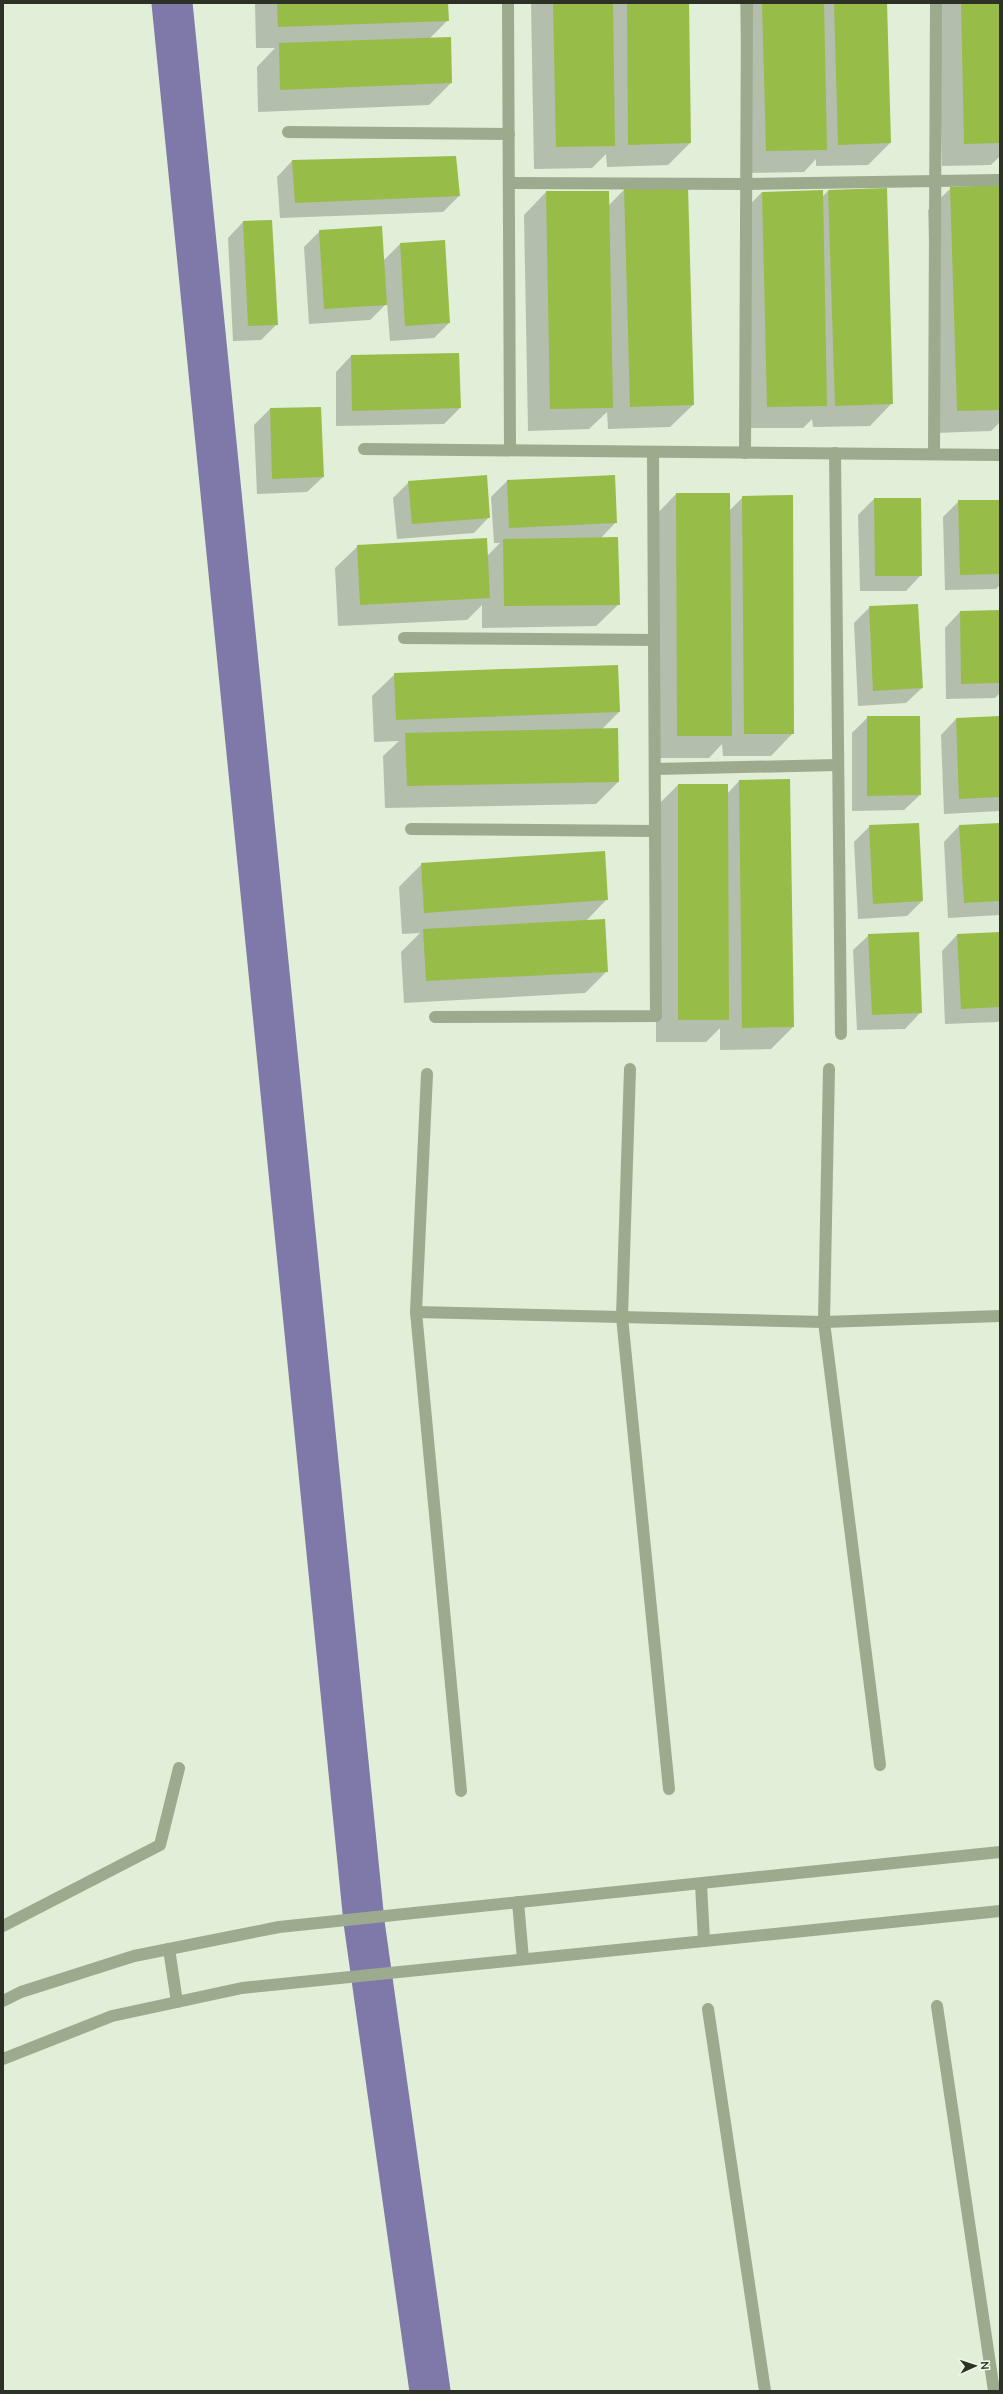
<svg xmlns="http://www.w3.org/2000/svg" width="1003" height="2394" viewBox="0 0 1003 2394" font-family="Mulish,sans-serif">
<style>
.shadow{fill:#0003}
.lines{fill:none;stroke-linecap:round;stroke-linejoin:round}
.canal{stroke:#7e79a9;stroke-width:41}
.building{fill:#98bc48}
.minor{stroke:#9caa8e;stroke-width:12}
</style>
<rect width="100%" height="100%" fill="#e1eed8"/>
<!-- shadow -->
<g class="shadow">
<path d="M 255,3 L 447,3 L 448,20 L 429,39 L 450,38 L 451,83 L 429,105 L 258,112 L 257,67 L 275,48 L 256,48 Z"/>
<path d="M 531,3 L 688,3 L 690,143 L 668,165 L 607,167 L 606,154 L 592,168 L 534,169 Z"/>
<path d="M 740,3 L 886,3 L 890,143 L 868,165 L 816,166 L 816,159 L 804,172 L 744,173 Z"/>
<path d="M 938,3 L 1000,3 L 1000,156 L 991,165 L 942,166 Z"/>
<path d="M 455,157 L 459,196 L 443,212 L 280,218 L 277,177 L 292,161 Z"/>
<path d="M 1000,186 L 1000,422 L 991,431 L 935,433 L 928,210 L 951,188 Z"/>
<path d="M 625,189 L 693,405 L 670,427 L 608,429 L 607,412 L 589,429 L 528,431 L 524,215 L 546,192 L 608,206 Z"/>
<path d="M 828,191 L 892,403 L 870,426 L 813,427 L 812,419 L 803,428 L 745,428 L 740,215 L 762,192 L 822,197 Z"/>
<path d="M 243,222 L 277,324 L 261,340 L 233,341 L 228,238 Z"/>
<path d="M 320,231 L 383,261 L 400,244 L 449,323 L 434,338 L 390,341 L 387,303 L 370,320 L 309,324 L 304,247 Z"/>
<path d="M 458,354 L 460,408 L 444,424 L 336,426 L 336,372 L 351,356 Z"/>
<path d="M 320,408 L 323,477 L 307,492 L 257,494 L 254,425 L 270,409 Z"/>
<path d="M 614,476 L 616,522 L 600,539 L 619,604 L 596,626 L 482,628 L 482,605 L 467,620 L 338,626 L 335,568 L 358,546 L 487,556 L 500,543 L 494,543 L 491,497 L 507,481 Z"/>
<path d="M 409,482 L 489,517 L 474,533 L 397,539 L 393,498 Z"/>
<path d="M 676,494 L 730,494 L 730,510 L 743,497 L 793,733 L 771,756 L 723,756 L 722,744 L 709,758 L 655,758 L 654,517 Z"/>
<path d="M 874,499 L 920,499 L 921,575 L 906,591 L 860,591 L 858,515 Z"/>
<path d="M 959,501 L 1000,501 L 1000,585 L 996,589 L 945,590 L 943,517 Z"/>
<path d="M 870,607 L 922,688 L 906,703 L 858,706 L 854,623 Z"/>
<path d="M 1000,611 L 1000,693 L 995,698 L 946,699 L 945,628 L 960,612 Z"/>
<path d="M 395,674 L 619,712 L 601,730 L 618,782 L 596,804 L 385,808 L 383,756 L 399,741 L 374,742 L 372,696 Z"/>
<path d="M 1000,717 L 1000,811 L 944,814 L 941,735 L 956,719 Z"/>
<path d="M 867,718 L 920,795 L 904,810 L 852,811 L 852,733 Z"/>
<path d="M 739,781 L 793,1027 L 771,1049 L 720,1050 L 720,1028 L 706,1042 L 656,1042 L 656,807 L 678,785 L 727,794 Z"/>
<path d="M 1000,824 L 1000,915 L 948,918 L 944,842 L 959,826 Z"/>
<path d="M 870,826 L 922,901 L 907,916 L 858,919 L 854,842 Z"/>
<path d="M 422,864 L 607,899 L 586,921 L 607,971 L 585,993 L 404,1003 L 401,952 L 420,933 L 402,934 L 399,887 Z"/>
<path d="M 1000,933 L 1000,1019 L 998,1022 L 945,1024 L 942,951 L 957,935 Z"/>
<path d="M 869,935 L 920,1013 L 905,1029 L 857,1030 L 853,950 Z"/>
</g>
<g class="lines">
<!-- canal -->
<path class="canal" d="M 172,3 L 364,1922 L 430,2391"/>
</g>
<!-- building -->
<g class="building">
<path d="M 277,3 L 448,3 L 449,21 L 278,27 Z"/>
<path d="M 553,3 L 613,3 L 615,146 L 556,147 Z"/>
<path d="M 627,3 L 689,3 L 691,143 L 628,145 Z"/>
<path d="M 762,3 L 824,3 L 827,150 L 766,151 Z"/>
<path d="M 834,3 L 887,3 L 891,143 L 838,145 Z"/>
<path d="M 961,3 L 1000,3 L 1000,143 L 964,144 Z"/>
<path d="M 451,37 L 452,83 L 280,90 L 279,43 Z"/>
<path d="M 456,156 L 460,196 L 295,203 L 292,160 Z"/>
<path d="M 1000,185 L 1000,410 L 957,411 L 950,187 Z"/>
<path d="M 688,186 L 694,405 L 630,407 L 624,188 Z"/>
<path d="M 887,188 L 893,404 L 835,406 L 828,190 Z"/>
<path d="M 823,190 L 827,406 L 767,407 L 762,192 Z"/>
<path d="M 546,191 L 609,191 L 613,408 L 550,409 Z"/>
<path d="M 272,220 L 278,325 L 248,326 L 243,221 Z"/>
<path d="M 382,226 L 387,305 L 324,309 L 319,230 Z"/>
<path d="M 445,240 L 450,323 L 405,326 L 400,243 Z"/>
<path d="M 459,353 L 461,408 L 352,411 L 351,355 Z"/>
<path d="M 321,407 L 324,477 L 272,479 L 270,408 Z"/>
<path d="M 487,475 L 490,518 L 412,524 L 408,481 Z"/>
<path d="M 615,475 L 617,523 L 509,528 L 507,480 Z"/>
<path d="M 676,493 L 730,493 L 732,736 L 677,736 Z"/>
<path d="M 793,495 L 794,734 L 744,734 L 742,496 Z"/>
<path d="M 874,498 L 921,498 L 922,576 L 875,576 Z"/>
<path d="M 958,500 L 1000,500 L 1000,574 L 960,575 Z"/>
<path d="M 618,537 L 620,605 L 504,606 L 503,539 Z"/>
<path d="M 487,538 L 490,598 L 360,605 L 357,545 Z"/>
<path d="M 918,604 L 923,688 L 873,691 L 869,606 Z"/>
<path d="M 1000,610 L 1000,683 L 961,684 L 960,611 Z"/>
<path d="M 618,665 L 620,712 L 396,720 L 394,673 Z"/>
<path d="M 867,716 L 920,716 L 921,795 L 867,796 Z"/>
<path d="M 1000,716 L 1000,797 L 959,799 L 956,718 Z"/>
<path d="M 618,728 L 619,782 L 407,786 L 405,733 Z"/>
<path d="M 790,779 L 794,1027 L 742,1028 L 739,780 Z"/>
<path d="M 678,784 L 728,784 L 729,1020 L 678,1020 Z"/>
<path d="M 919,823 L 923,901 L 873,904 L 869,825 Z"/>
<path d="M 1000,823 L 1000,901 L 964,903 L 959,825 Z"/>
<path d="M 605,851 L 608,900 L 424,913 L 421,863 Z"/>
<path d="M 605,919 L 608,972 L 426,981 L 423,929 Z"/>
<path d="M 919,932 L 922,1013 L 872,1015 L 868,934 Z"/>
<path d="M 1000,932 L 1000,1007 L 961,1009 L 957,934 Z"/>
</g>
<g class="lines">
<!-- minor -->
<g class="minor">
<path d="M 508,3 L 510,450"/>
<path d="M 288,132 L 509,134"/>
<path d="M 509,183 L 746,184 L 1000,180"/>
<path d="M 364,449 L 1000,455"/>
<path d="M 745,453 L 747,3"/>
<path d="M 835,453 L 841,1034"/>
<path d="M 934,454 L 936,3"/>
<path d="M 404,638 L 654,640"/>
<path d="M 655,769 L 838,765"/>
<path d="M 411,829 L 655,831"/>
<path d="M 435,1017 L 656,1016 L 653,452"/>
<path d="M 630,1069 L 622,1317 L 669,1789"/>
<path d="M 829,1069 L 824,1322 L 880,1765"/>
<path d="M 427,1074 L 416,1312 L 461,1791"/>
<path d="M 416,1312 L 824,1322 L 1000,1316"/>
<path d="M 701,1884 L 704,1941"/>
<path d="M 518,1902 L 523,1959"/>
<path d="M 3,1926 L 160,1845 L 179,1768"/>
<path d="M 169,1949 L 177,2002"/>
<path d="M 3,2001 L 21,1992 L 134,1956 L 279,1927 L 1000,1852"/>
<path d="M 937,2006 L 994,2391"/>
<path d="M 708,2009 L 765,2391"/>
<path d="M 3,2059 L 112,2016 L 242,1988 L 1000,1911"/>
</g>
</g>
<!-- border -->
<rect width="1003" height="2394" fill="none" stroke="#2d3125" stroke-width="8"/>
<!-- north arrow -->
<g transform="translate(975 2366) rotate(87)" stroke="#ebf7e3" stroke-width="3" paint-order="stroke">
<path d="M0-3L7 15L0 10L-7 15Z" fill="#2d3125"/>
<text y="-6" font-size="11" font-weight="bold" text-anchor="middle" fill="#2d3125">N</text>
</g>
</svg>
